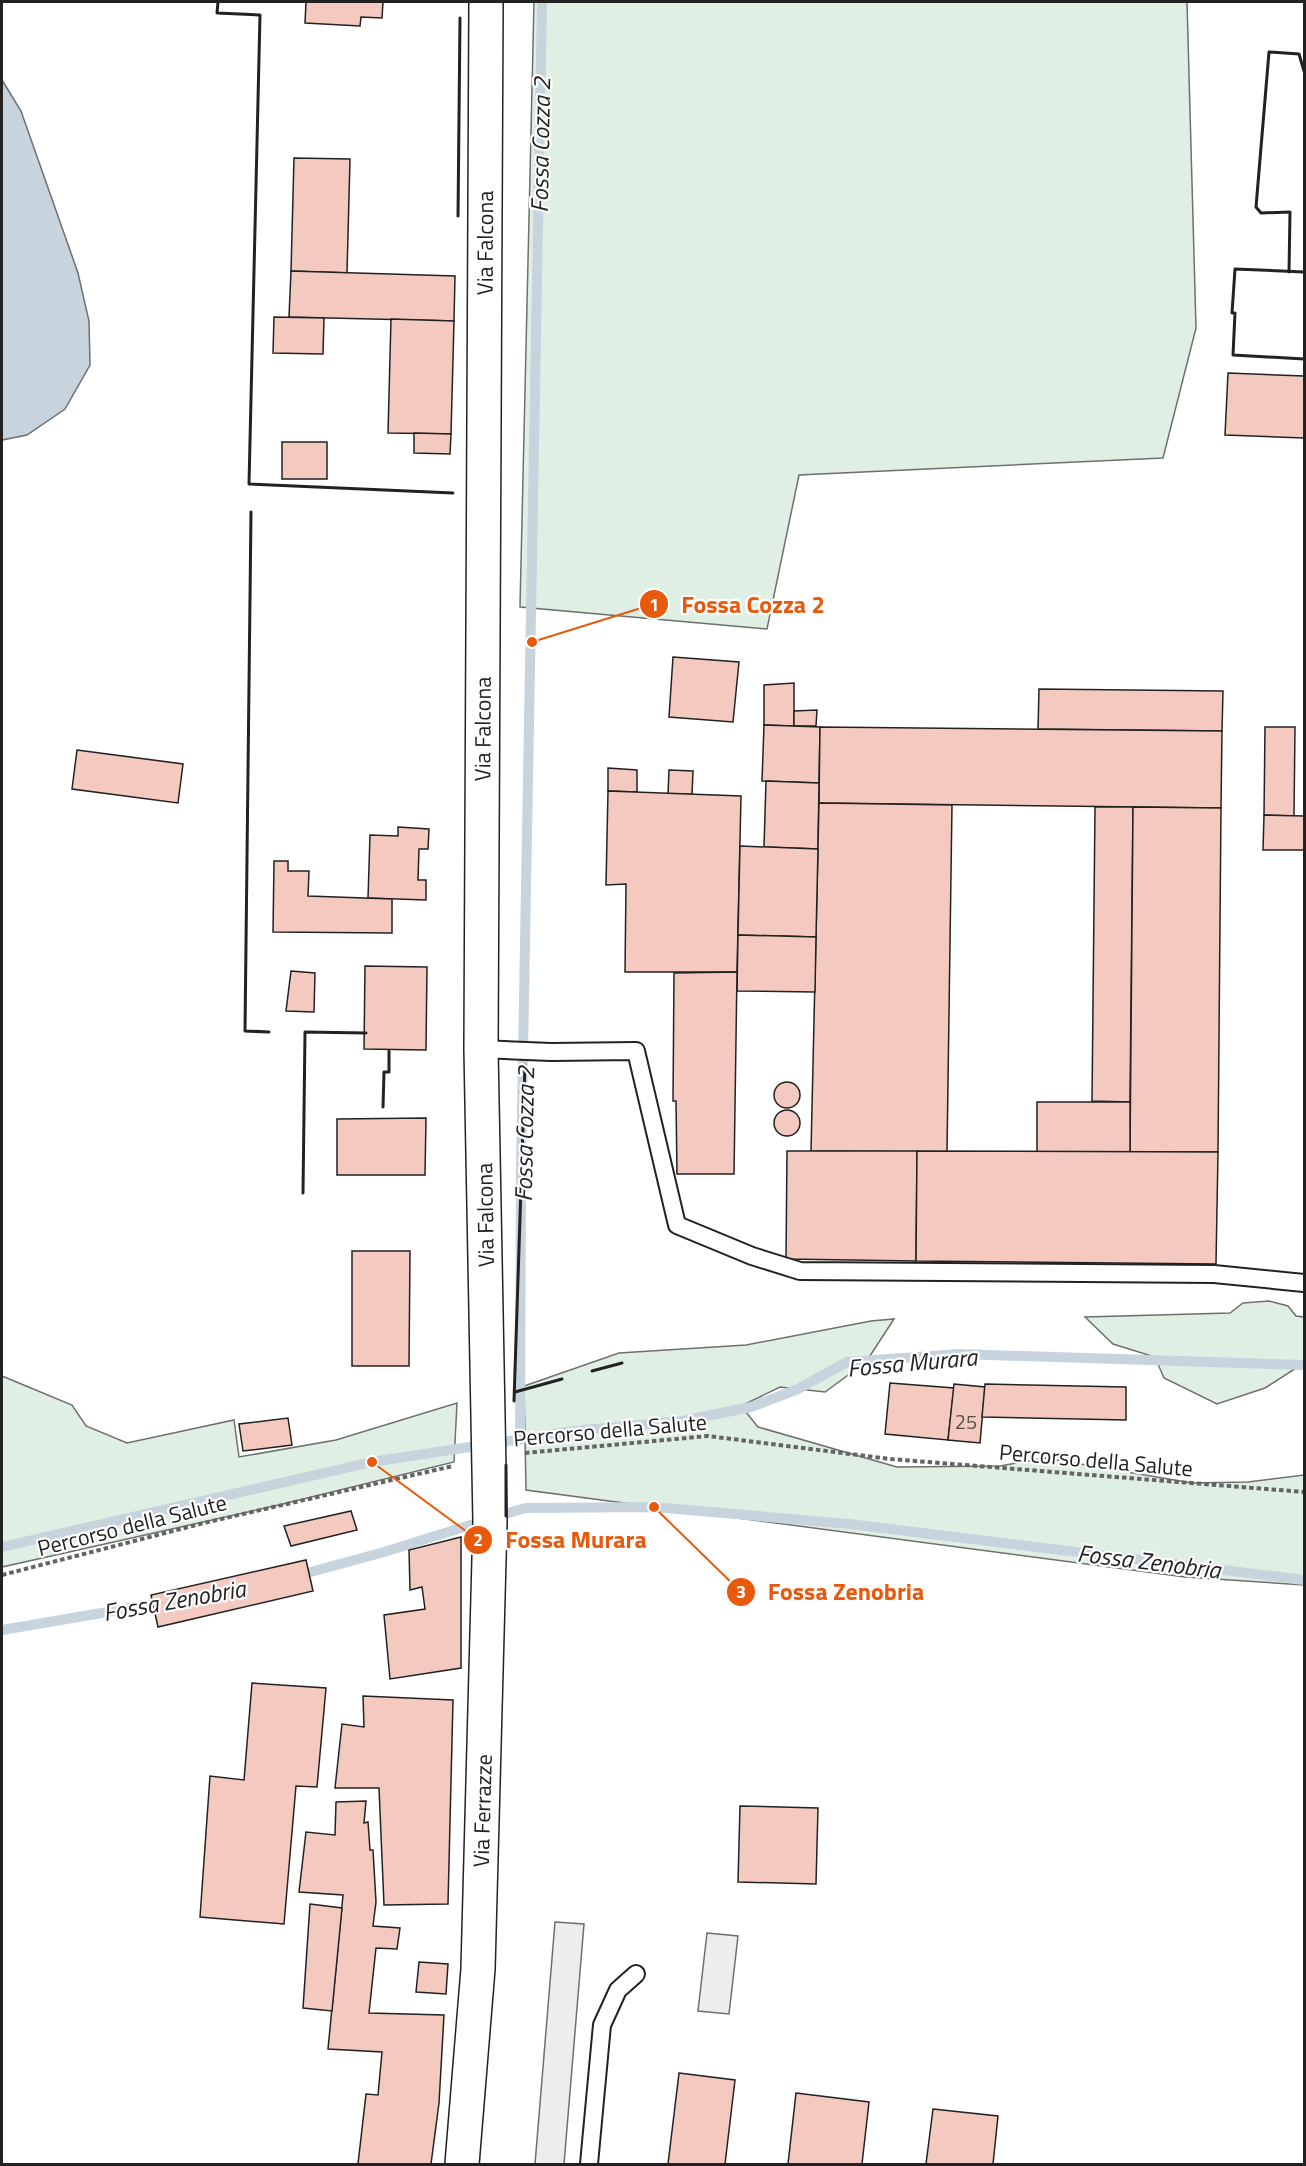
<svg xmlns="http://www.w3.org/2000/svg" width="1306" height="2166" viewBox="0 0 1306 2166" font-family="'Titillium Web',sans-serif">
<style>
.green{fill:#e0efe3;stroke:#6f6f6f;stroke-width:1.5}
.parking{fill:#ededed;stroke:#6f6f6f;stroke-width:1.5}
.water{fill:#c7d3dd;stroke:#6f6f6f;stroke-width:1.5}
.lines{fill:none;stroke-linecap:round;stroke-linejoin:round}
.stream{stroke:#c7d3dd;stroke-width:10}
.building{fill:#f3c9c0;stroke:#222;stroke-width:1.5}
.service-casing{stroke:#222;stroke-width:20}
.tertiary-casing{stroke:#222;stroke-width:36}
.path{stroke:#646464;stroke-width:4;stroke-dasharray:4.5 3;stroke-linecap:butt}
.service{stroke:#fff;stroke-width:16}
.tertiary{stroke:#fff;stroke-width:33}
.wall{stroke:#222;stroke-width:3}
.labels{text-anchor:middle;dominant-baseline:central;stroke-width:4.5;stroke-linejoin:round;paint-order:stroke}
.number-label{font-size:20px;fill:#564c4a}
.street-label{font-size:22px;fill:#222;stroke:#fff}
.water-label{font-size:24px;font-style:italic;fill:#222;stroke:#fff}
.leader{fill:none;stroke:#e8590c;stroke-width:2}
.callout-dot{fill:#e8590c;stroke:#fff;stroke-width:2}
.mark-label{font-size:18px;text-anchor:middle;font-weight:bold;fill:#fff}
.callout-label{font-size:24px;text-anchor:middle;font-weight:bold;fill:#e8590c;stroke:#fff;stroke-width:4.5;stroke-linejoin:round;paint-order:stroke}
</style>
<rect width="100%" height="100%" fill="#fff"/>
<!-- green -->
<g class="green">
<path d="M 534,2 L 1187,2 L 1196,328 L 1163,458 L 799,475 L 767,629 L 520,607 Z"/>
<path d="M 1269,1301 L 1288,1306 L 1296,1316 L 1304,1317 L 1304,1363 L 1265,1388 L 1217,1404 L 1164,1378 L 1155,1357 L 1113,1344 L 1085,1317 L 1230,1313 L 1243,1303 Z"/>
<path d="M 894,1319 L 866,1362 L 825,1392 L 780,1387 L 741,1406 L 758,1427 L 897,1467 L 1000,1466 L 1045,1458 L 1192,1483 L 1248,1482 L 1304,1475 L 1304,1585 L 1185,1577 L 526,1490 L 524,1386 L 619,1353 L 746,1345 L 871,1321 Z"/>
<path d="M 2,1376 L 72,1405 L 86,1426 L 127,1443 L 234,1420 L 239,1457 L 336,1440 L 457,1403 L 454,1462 L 279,1505 L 2,1567 Z"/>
</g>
<!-- parking -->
<g class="parking">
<path d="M 555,1922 L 584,1924 L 564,2164 L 535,2164 Z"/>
<path d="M 707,1933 L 738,1936 L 729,2014 L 698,2011 Z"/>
</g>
<!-- water -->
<path class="water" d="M 2,80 L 21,111 L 78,273 L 89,321 L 90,365 L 65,409 L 27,435 L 2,440 Z"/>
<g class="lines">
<!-- stream -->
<g class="stream">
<path d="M 520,1440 L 521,1166 L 542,2"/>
<path d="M 2,1547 L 372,1462 L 573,1431 L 682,1421 L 751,1407 L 798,1389 L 847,1362 L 959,1354 L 1304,1365"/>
<path d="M 296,1576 L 384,1552 L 525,1508 L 654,1507 L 849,1524 L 1304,1580"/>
<path d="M 2,1630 L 166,1602"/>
</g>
</g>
<!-- building -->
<g class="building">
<path d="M 306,2 L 383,2 L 382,18 L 361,17 L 360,26 L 305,23 Z"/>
<path d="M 294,158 L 350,159 L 347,273 L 291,271 Z"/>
<path d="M 291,271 L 455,276 L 454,321 L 289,317 Z"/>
<path d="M 274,317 L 324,318 L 323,354 L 273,353 Z"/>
<path d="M 391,319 L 454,321 L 451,434 L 388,433 Z"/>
<path d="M 1228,373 L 1304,376 L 1304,438 L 1225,435 Z"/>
<path d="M 414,433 L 451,434 L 450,454 L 414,453 Z"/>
<rect x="282" y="442" width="45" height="37"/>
<path d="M 673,657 L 739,662 L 733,722 L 669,717 Z"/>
<path d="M 794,683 L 794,726 L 764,725 L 764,685 Z"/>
<path d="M 1039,689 L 1223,691 L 1222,731 L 1038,729 Z"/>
<path d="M 817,710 L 816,726 L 794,726 L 794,711 Z"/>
<path d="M 764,725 L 820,727 L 819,783 L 762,781 Z"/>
<path d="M 820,727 L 1222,731 L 1221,808 L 819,803 Z"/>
<path d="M 1265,727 L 1295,727 L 1294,816 L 1264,815 Z"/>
<path d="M 77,750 L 183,764 L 178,803 L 72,789 Z"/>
<path d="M 608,768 L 637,770 L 637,792 L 608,791 Z"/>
<path d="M 669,770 L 693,771 L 692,794 L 668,794 Z"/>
<path d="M 766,781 L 819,783 L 818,849 L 764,847 Z"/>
<path d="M 608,791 L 741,796 L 737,972 L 625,972 L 626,884 L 606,885 Z"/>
<path d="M 819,803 L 952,805 L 947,1152 L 811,1151 Z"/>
<path d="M 1095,807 L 1133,807 L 1130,1102 L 1092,1101 Z"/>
<path d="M 1133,807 L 1221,808 L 1218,1152 L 1130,1152 Z"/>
<path d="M 1264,815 L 1304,816 L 1304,850 L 1263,850 Z"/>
<path d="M 398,827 L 429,829 L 428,849 L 419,849 L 418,880 L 426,880 L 426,900 L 368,898 L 370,835 L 398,836 Z"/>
<path d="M 740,846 L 818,849 L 816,937 L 738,935 Z"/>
<path d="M 274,861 L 288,861 L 288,871 L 309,871 L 308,896 L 392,899 L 392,933 L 273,932 Z"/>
<path d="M 738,935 L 816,937 L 815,992 L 737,991 Z"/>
<path d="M 365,966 L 427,967 L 426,1050 L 364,1049 Z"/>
<path d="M 291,971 L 315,973 L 314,1012 L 286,1011 Z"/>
<path d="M 737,972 L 734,1174 L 677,1174 L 676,1101 L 673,1101 L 674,973 Z"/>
<circle cx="787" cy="1095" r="13"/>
<rect x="1037" y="1102" width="93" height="50"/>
<circle cx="787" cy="1123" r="13"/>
<path d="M 426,1118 L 425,1175 L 337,1175 L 337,1119 Z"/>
<path d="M 787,1151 L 917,1151 L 916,1261 L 786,1259 Z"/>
<path d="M 917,1151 L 1218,1152 L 1216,1264 L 916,1261 Z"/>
<path d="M 352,1251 L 410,1251 L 409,1366 L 352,1366 Z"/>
<path d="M 890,1383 L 954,1388 L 948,1440 L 885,1434 Z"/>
<path d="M 954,1384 L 985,1387 L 980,1443 L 948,1440 Z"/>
<path d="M 985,1384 L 1126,1387 L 1126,1420 L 982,1417 Z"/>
<path d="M 288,1418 L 292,1445 L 243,1451 L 239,1424 Z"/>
<path d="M 351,1511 L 357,1530 L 291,1546 L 284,1526 Z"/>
<path d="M 461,1537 L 461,1668 L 390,1679 L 384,1615 L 425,1609 L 422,1587 L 410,1590 L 409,1550 Z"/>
<path d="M 306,1560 L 313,1591 L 158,1627 L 151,1595 Z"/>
<path d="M 252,1683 L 326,1688 L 317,1787 L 296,1786 L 284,1924 L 200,1917 L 210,1776 L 244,1780 Z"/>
<path d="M 363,1696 L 453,1700 L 448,1904 L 384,1905 L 379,1788 L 335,1788 L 342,1724 L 364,1727 Z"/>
<path d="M 366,1801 L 364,1823 L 368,1822 L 370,1850 L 373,1850 L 376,1902 L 373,1926 L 400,1928 L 397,1949 L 376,1948 L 369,2013 L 444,2015 L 439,2103 L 431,2164 L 358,2164 L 366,2094 L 378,2095 L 382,2052 L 328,2049 L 343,1895 L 299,1892 L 306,1832 L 335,1835 L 336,1802 Z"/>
<path d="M 740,1806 L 818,1808 L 816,1884 L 738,1882 Z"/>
<path d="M 310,1904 L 342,1908 L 332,2011 L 303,2008 Z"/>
<path d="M 419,1962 L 448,1964 L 446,1994 L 416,1992 Z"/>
<path d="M 679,2073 L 735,2080 L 725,2164 L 668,2164 Z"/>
<path d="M 796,2093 L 869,2102 L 862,2164 L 788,2164 Z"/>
<path d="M 933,2109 L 998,2116 L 993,2164 L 926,2164 Z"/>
</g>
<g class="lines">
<defs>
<g id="service">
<path d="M 481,1049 L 551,1052 L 636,1051 L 677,1225 L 752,1256 L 800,1271 L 1214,1274 L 1304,1283"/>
<path d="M 589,2164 L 602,2025 L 618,1990 L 636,1974"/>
</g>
<g id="tertiary">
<path id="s1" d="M 462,2164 L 478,1969 L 490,1522 L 481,1049 L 486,2"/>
</g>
</defs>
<!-- service casing -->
<use href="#service" class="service-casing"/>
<!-- tertiary casing -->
<use href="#tertiary" class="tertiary-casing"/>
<!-- path -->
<g class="path">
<path d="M 525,1453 L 708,1436 L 890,1459 L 1304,1492"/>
<path d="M 2,1575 L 208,1522 L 453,1466"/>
</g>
<!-- service -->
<use href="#service" class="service"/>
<!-- tertiary -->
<use href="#tertiary" class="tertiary"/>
<!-- wall -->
<g class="wall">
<path d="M 218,2 L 217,13 L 260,15 L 249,484 L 453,493"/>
<path d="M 458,216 L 460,18"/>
<path d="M 1289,272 L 1290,212 L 1261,213 L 1256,207 L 1269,52 L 1299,54 L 1304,71"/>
<path d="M 1304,272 L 1235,269 L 1232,313 L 1235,313 L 1233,355 L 1304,359"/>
<path d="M 251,512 L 245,1031 L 269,1032"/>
<path d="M 383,1107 L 384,1072 L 389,1072 L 389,1051"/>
<path d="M 303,1193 L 305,1032 L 366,1033"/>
<path d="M 592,1371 L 622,1363"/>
<path d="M 515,1392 L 562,1379"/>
<path d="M 514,1401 L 525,1065"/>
<path d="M 506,1516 L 506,1465"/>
</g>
</g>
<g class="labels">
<!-- number labels -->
<g class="number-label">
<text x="966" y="1421">25</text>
</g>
<!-- street labels -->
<g class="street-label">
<text stroke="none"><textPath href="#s1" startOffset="1922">Via Falcona</textPath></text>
<text stroke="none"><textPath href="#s1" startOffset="1436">Via Falcona</textPath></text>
<text transform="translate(485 1215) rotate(-91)">Via Falcona</text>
<text transform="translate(610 1430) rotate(-5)">Percorso della Salute</text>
<text transform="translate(1096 1460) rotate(5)">Percorso della Salute</text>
<text transform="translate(132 1525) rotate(-14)">Percorso della Salute</text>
<text stroke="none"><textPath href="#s1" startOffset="354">Via Ferrazze</textPath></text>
</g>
<!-- water labels -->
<g class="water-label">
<text transform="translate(540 145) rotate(-89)">Fossa Cozza 2</text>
<text transform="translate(524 1134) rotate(-89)">Fossa Cozza 2</text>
<text transform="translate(912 1362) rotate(-5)">Fossa Murara</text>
<text transform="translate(1149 1561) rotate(7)">Fossa Zenobria</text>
<text transform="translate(174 1600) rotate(-10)">Fossa Zenobria</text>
</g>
</g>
<!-- callouts -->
<path class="leader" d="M532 642L654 604M372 1462L478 1540M654 1507L741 1592"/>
<g class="callout-dot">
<circle cx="532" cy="642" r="6"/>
<circle cx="372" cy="1462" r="6"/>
<circle cx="654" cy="1507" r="6"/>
<circle cx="654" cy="604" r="15"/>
<circle cx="478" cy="1540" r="15"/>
<circle cx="741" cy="1592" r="15"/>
</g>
<g class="mark-label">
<text x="654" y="611">1</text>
<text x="478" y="1546">2</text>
<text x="741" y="1598">3</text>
</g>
<g class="callout-label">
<text x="753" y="613">Fossa Cozza 2</text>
<text x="576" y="1548">Fossa Murara</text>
<text x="846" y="1600">Fossa Zenobria</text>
</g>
<!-- border -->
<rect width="1306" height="2166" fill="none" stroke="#222222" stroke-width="6"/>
</svg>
